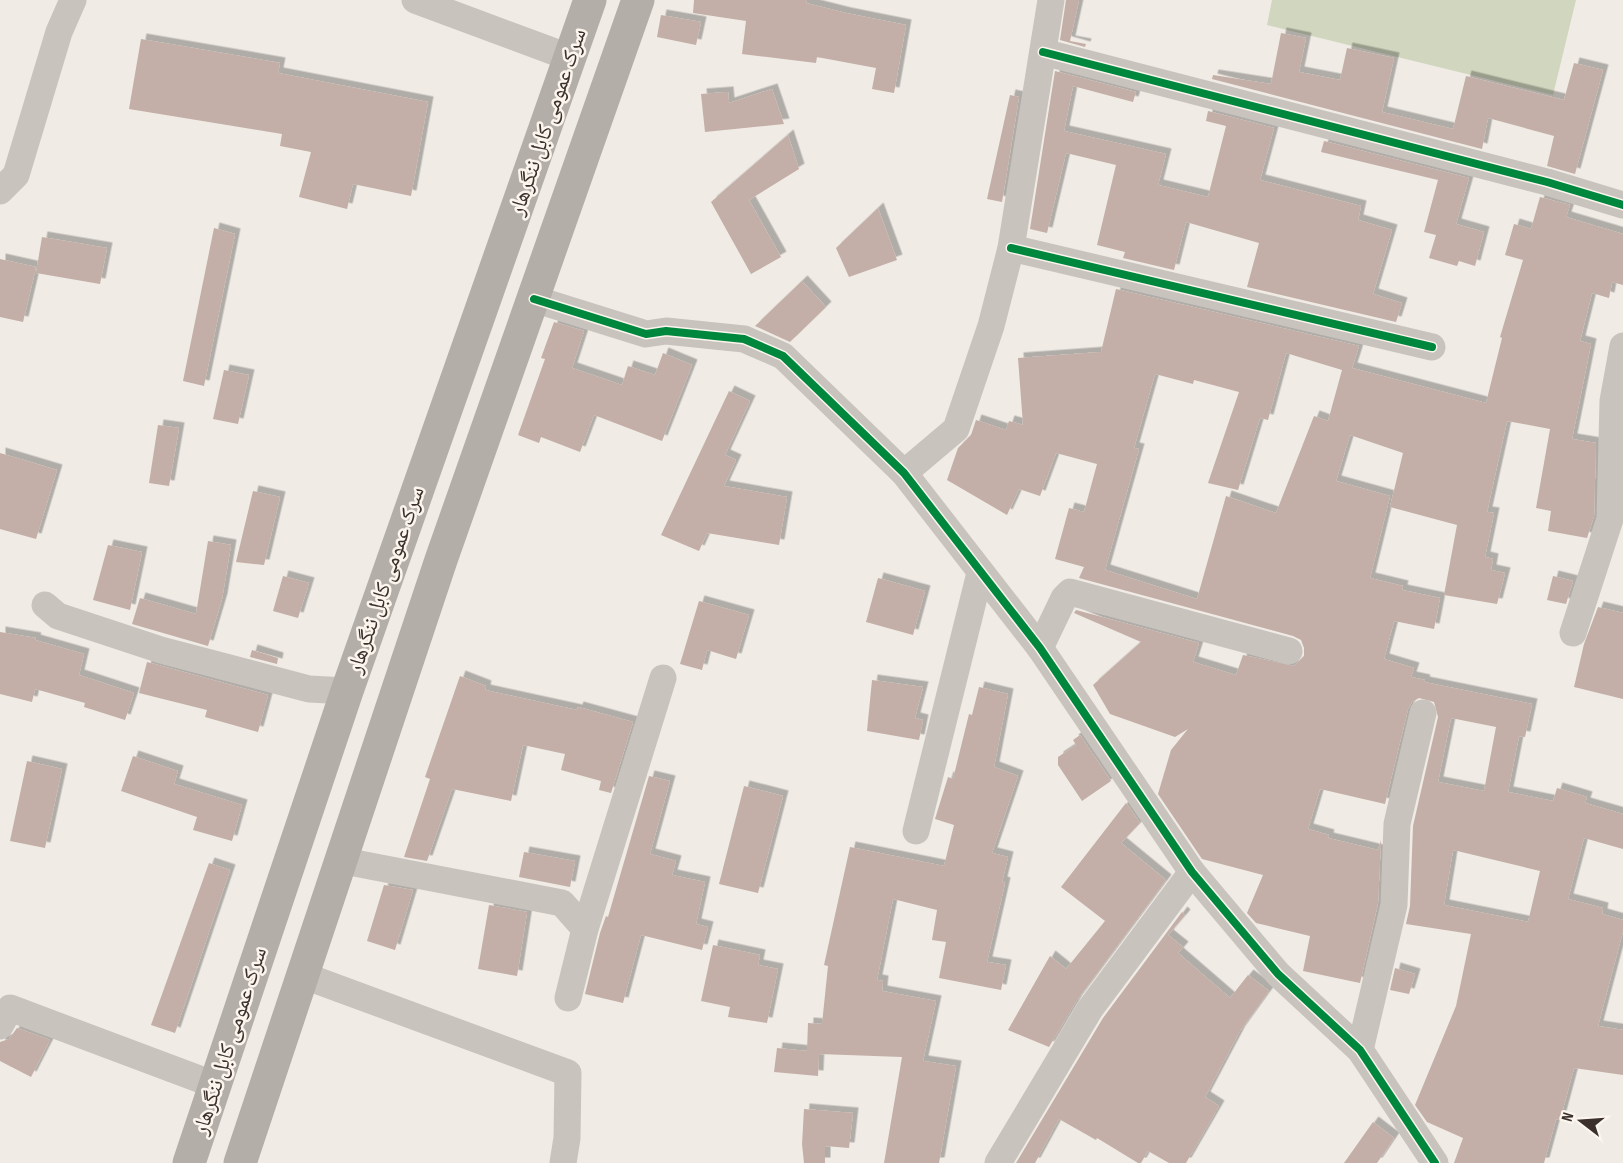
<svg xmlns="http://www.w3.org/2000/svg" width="1623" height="1163" viewBox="0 0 1623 1163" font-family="'Sofia Sans Condensed','Noto Naskh Arabic',sans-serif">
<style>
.green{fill:#d1d6bf}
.building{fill:#c3afa7;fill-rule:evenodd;filter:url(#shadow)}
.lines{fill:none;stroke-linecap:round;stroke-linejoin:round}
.minor{stroke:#c9c3be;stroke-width:27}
.trunk{stroke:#b4aea8;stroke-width:33}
.cycleway-casing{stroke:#fbf5ee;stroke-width:11}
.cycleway{stroke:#00873e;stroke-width:8}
.labels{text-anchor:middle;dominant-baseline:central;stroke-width:5;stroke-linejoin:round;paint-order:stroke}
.street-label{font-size:22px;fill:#3b302b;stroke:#fbf5ee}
</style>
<defs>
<filter id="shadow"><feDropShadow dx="5.5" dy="-5.5" stdDeviation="0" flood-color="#0004"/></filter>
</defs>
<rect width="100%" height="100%" fill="#f0ebe5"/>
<!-- green -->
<path class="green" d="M 1272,0 L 1576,0 L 1553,95 L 1267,25 Z"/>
<!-- building -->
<g class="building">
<path d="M 694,0 L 807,0 L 806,3 L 846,13 L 906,25 L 894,93 L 872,89 L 876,68 L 817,57 L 816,63 L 742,54 L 746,21 L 693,13 Z"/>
<path d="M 1066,0 L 1079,0 L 1070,41 L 1086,44 L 1085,47 L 1060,40 Z"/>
<path d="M 661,15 L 701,22 L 696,45 L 657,37 Z"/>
<path d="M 1281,33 L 1306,38 L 1299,72 L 1340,80 L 1347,48 L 1394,58 L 1382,112 L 1453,129 L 1466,76 L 1564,100 L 1574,63 L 1603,70 L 1575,174 L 1547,166 L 1554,136 L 1488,118 L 1482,149 L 1212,79 L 1213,75 L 1271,84 Z"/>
<path d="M 141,39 L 280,63 L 278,73 L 428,102 L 411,196 L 353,184 L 347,209 L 299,197 L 311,152 L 280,146 L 282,134 L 129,109 Z"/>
<path d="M 1055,71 L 1136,92 L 1133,102 L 1073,86 L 1064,131 L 1166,154 L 1158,185 L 1208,197 L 1226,126 L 1206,121 L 1208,111 L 1274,128 L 1260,180 L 1361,206 L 1358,220 L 1392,230 L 1373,294 L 1402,303 L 1396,322 L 1247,287 L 1259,243 L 1186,222 L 1174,270 L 1123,258 L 1125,252 L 1097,245 L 1116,165 L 1066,153 L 1047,233 L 1030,229 Z"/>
<path d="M 772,89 L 784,124 L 705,132 L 701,94 L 728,92 L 729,103 Z"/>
<path d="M 1010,95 L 1019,97 L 1002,202 L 987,199 Z"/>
<path d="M 788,135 L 799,169 L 749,200 L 781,257 L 751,274 L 711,202 Z"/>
<path d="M 1324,141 L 1469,178 L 1456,224 L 1484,232 L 1475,266 L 1459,261 L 1457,266 L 1429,258 L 1436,235 L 1424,232 L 1438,180 L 1321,152 Z"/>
<path d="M 1540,197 L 1570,205 L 1566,217 L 1623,234 L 1623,285 L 1612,282 L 1609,298 L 1592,293 L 1580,341 L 1591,344 L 1572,439 L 1596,443 L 1594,516 L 1587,538 L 1548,531 L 1551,511 L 1536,508 L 1550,429 L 1507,421 L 1487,512 L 1494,513 L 1485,557 L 1493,559 L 1491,570 L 1505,573 L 1497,604 L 1444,595 L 1457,525 L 1390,507 L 1403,453 L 1350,435 L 1336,481 L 1390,496 L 1370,578 L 1403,586 L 1402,590 L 1440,598 L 1434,629 L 1394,621 L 1384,659 L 1414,668 L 1411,677 L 1425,680 L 1424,682 L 1532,704 L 1525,737 L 1519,736 L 1508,792 L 1553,801 L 1557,788 L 1587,797 L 1585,803 L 1623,814 L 1623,849 L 1584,838 L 1568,899 L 1603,908 L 1602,914 L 1623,920 L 1623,931 L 1598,1026 L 1623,1030 L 1623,1075 L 1574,1068 L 1560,1120 L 1556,1119 L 1544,1163 L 1454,1163 L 1463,1138 L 1427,1122 L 1415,1105 L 1456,1006 L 1471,934 L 1406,924 L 1410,906 L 1413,826 L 1438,717 L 1434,702 L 1419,698 L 1412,702 L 1408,709 L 1385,804 L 1320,789 L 1308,829 L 1329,835 L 1328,838 L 1378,850 L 1381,840 L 1378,903 L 1360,983 L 1303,971 L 1310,936 L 1256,923 L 1247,913 L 1263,875 L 1202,859 L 1158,794 L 1171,750 L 1188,729 L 1175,737 L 1110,714 L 1093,685 L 1141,642 L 1074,613 L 1076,610 L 1199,643 L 1193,662 L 1236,675 L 1243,655 L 1294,666 L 1304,656 L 1304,648 L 1301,640 L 1293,636 L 1079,578 L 1084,567 L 1055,559 L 1069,508 L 1084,512 L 1097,464 L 1056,453 L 1040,496 L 1019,489 L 1007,515 L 947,480 L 958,448 L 971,435 L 976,420 L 1006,430 L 1009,421 L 1023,425 L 1018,358 L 1101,352 L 1116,289 L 1359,346 L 1352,368 L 1486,403 L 1502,338 L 1500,337 L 1523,260 L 1505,255 L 1514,224 L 1531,229 ZM 1286,353 L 1342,370 L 1328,421 L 1314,416 L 1276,513 L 1226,496 L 1197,599 L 1105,570 L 1139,449 L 1134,448 L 1155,374 L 1193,384 L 1194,380 L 1239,392 L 1208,483 L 1238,490 L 1260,418 L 1268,420 ZM 1451,718 L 1496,727 L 1484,791 L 1438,782 ZM 1453,850 L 1540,871 L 1528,922 L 1444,905 Z"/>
<path d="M 878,208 L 897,260 L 849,277 L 836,248 Z"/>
<path d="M 214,228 L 235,234 L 204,386 L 183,381 Z"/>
<path d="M 42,237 L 107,248 L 100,284 L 36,273 Z"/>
<path d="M 0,259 L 36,267 L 23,322 L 0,317 Z"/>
<path d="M 802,281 L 826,307 L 790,342 L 755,326 Z"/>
<path d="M 554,322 L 584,331 L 572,368 L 622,385 L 628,366 L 655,375 L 663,353 L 692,365 L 662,441 L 594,415 L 580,452 L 541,437 L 539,443 L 518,435 L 545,359 L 541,358 Z"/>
<path d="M 224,370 L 249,375 L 238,424 L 213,419 Z"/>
<path d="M 729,391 L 750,401 L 725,455 L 736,460 L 724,486 L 787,497 L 779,545 L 707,533 L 699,551 L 661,535 Z"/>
<path d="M 158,425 L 179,428 L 169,486 L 149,483 Z"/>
<path d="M 0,453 L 57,470 L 36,539 L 0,529 Z"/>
<path d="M 253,491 L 280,497 L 264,565 L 236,562 Z"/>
<path d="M 208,541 L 231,545 L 222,599 L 208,646 L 132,624 L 140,598 L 196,614 Z"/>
<path d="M 108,545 L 142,552 L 130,610 L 93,600 Z"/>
<path d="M 283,576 L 309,583 L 298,618 L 273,611 Z"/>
<path d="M 1553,576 L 1573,581 L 1566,604 L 1547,600 Z"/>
<path d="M 878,578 L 925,591 L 913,635 L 866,622 Z"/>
<path d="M 699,601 L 749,615 L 736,659 L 707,650 L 702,670 L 680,664 Z"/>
<path d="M 1598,607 L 1623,613 L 1623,699 L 1574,687 L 1584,644 Z"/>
<path d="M 0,632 L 36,638 L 35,640 L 84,654 L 79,675 L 134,693 L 125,720 L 84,707 L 85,703 L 35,689 L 32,702 L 0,694 Z"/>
<path d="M 252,650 L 278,658 L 277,664 L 250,657 Z"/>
<path d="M 147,662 L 268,695 L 258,732 L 205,717 L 207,710 L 139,693 Z"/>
<path d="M 460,676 L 486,686 L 485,690 L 577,710 L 578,707 L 633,722 L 611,793 L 599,790 L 601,781 L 561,770 L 565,754 L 523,745 L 511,801 L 452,789 L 427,861 L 404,857 L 430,779 L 425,777 Z"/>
<path d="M 872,680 L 923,687 L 915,718 L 923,720 L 919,740 L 867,731 Z"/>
<path d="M 979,687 L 1008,694 L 994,767 L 1018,776 L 992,853 L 1008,857 L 1002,882 L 1005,883 L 987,962 L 1006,965 L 1001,990 L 939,978 L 946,942 L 932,940 L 937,910 L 893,899 L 877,980 L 883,981 L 882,991 L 936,1001 L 923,1061 L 956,1066 L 939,1163 L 884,1163 L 902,1057 L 819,1054 L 818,1076 L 774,1072 L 777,1048 L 807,1051 L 808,1023 L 822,1024 L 828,966 L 824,965 L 850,847 L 944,866 L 954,825 L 935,819 L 948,777 L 953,779 L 969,714 L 972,715 Z"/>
<path d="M 1080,735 L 1111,781 L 1082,801 L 1058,765 L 1058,757 L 1076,745 L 1073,740 Z"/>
<path d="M 133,756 L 178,771 L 174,784 L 242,805 L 232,841 L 193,830 L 197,817 L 121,791 Z"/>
<path d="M 27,761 L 62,769 L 45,848 L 10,841 Z"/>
<path d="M 649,776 L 670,781 L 650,854 L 676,861 L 672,875 L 705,882 L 696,924 L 708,927 L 702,950 L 641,935 L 623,1003 L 585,994 L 600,933 L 606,916 L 608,917 Z"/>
<path d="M 744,786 L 783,796 L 758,893 L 719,884 Z"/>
<path d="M 1126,803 L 1140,823 L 1121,843 L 1166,880 L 1077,1000 L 1049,1047 L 1008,1030 L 1050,956 L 1066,969 L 1105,921 L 1061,887 Z"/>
<path d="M 524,852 L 575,861 L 570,887 L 519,877 Z"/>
<path d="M 209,863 L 230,870 L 175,1033 L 151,1025 Z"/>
<path d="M 384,885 L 413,890 L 395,950 L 367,941 Z"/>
<path d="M 489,905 L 527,912 L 517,976 L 478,969 Z"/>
<path d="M 1182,912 L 1185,915 L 1168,935 L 1183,947 L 1178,953 L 1230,998 L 1248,975 L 1269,991 L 1240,1031 L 1205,1097 L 1219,1106 L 1186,1163 L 1169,1163 L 1148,1151 L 1141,1163 L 1138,1163 L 1097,1138 L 1096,1140 L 1059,1119 L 1035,1163 L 1016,1163 L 1103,1018 Z"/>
<path d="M 713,945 L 760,955 L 758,965 L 778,969 L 767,1023 L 728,1017 L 730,1007 L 701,1001 Z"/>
<path d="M 1395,968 L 1415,974 L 1409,994 L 1390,990 Z"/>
<path d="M 17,1028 L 50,1040 L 31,1077 L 0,1061 L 0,1042 L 9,1039 Z"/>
<path d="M 804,1109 L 853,1113 L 849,1148 L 825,1146 L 825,1163 L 804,1163 L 802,1144 Z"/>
<path d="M 1373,1122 L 1394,1138 L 1377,1163 L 1344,1163 Z"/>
</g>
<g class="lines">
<!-- minor -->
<g class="minor">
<path d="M 415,0 L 571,58"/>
<path d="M 1043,52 L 1547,182 L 1623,205"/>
<path d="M 0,191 L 16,175 L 59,32 L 73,0"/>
<path d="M 1011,248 L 1432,347"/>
<path d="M 534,299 L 646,334 L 666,331 L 744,339 L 783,356 L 904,473 L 1040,648 L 1192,872 L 1278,974 L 1360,1050 L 1435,1163"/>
<path d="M 904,473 L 956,429 L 991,326 L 1011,248 L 1051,0"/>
<path d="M 45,605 L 58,616 L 161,650 L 309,689 L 347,691"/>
<path d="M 1573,633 L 1610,519 L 1613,401 L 1623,346"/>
<path d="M 1040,648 L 1064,598 L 1070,592 L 1289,651"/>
<path d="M 916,831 L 980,573"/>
<path d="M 339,860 L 562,903 L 585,929"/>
<path d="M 302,975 L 568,1073 L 567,1138 L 563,1163"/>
<path d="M 568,998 L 585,929 L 663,678"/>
<path d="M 0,1026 L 10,1008 L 215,1085"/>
<path d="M 1360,1050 L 1394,905 L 1397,824 L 1423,713"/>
<path d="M 998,1163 L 1090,1009 L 1192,872"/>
</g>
<!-- trunk -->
<g class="trunk">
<path d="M 189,1163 L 347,691 L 590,0"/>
<path d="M 240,1163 L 441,560 L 638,0"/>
</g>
<defs>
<g id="cycleway">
<path d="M 1043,52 L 1547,182 L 1623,205"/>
<path d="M 1011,248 L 1432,347"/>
<path d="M 534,299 L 646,334 L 666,331 L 744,339 L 783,356 L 904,473 L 1040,648 L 1192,872 L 1278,974 L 1360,1050 L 1435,1163"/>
</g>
</defs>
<!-- cycleway casing -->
<use href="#cycleway" class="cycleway-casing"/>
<!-- cycleway -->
<use href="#cycleway" class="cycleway"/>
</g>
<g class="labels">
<!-- street labels -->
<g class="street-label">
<text transform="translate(548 122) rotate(-71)">سرک عمومی کابل ننگرهار</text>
<text transform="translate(386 580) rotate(-71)">سرک عمومی کابل ننگرهار</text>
<text transform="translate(230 1041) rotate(-72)">سرک عمومی کابل ننگرهار</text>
</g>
</g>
<!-- north arrow -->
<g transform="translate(1581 1121) rotate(287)" stroke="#fbf5ee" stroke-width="4.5" paint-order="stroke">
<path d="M0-4.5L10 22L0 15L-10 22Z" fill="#3b302b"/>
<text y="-9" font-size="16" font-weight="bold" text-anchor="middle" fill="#3b302b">N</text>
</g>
</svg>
